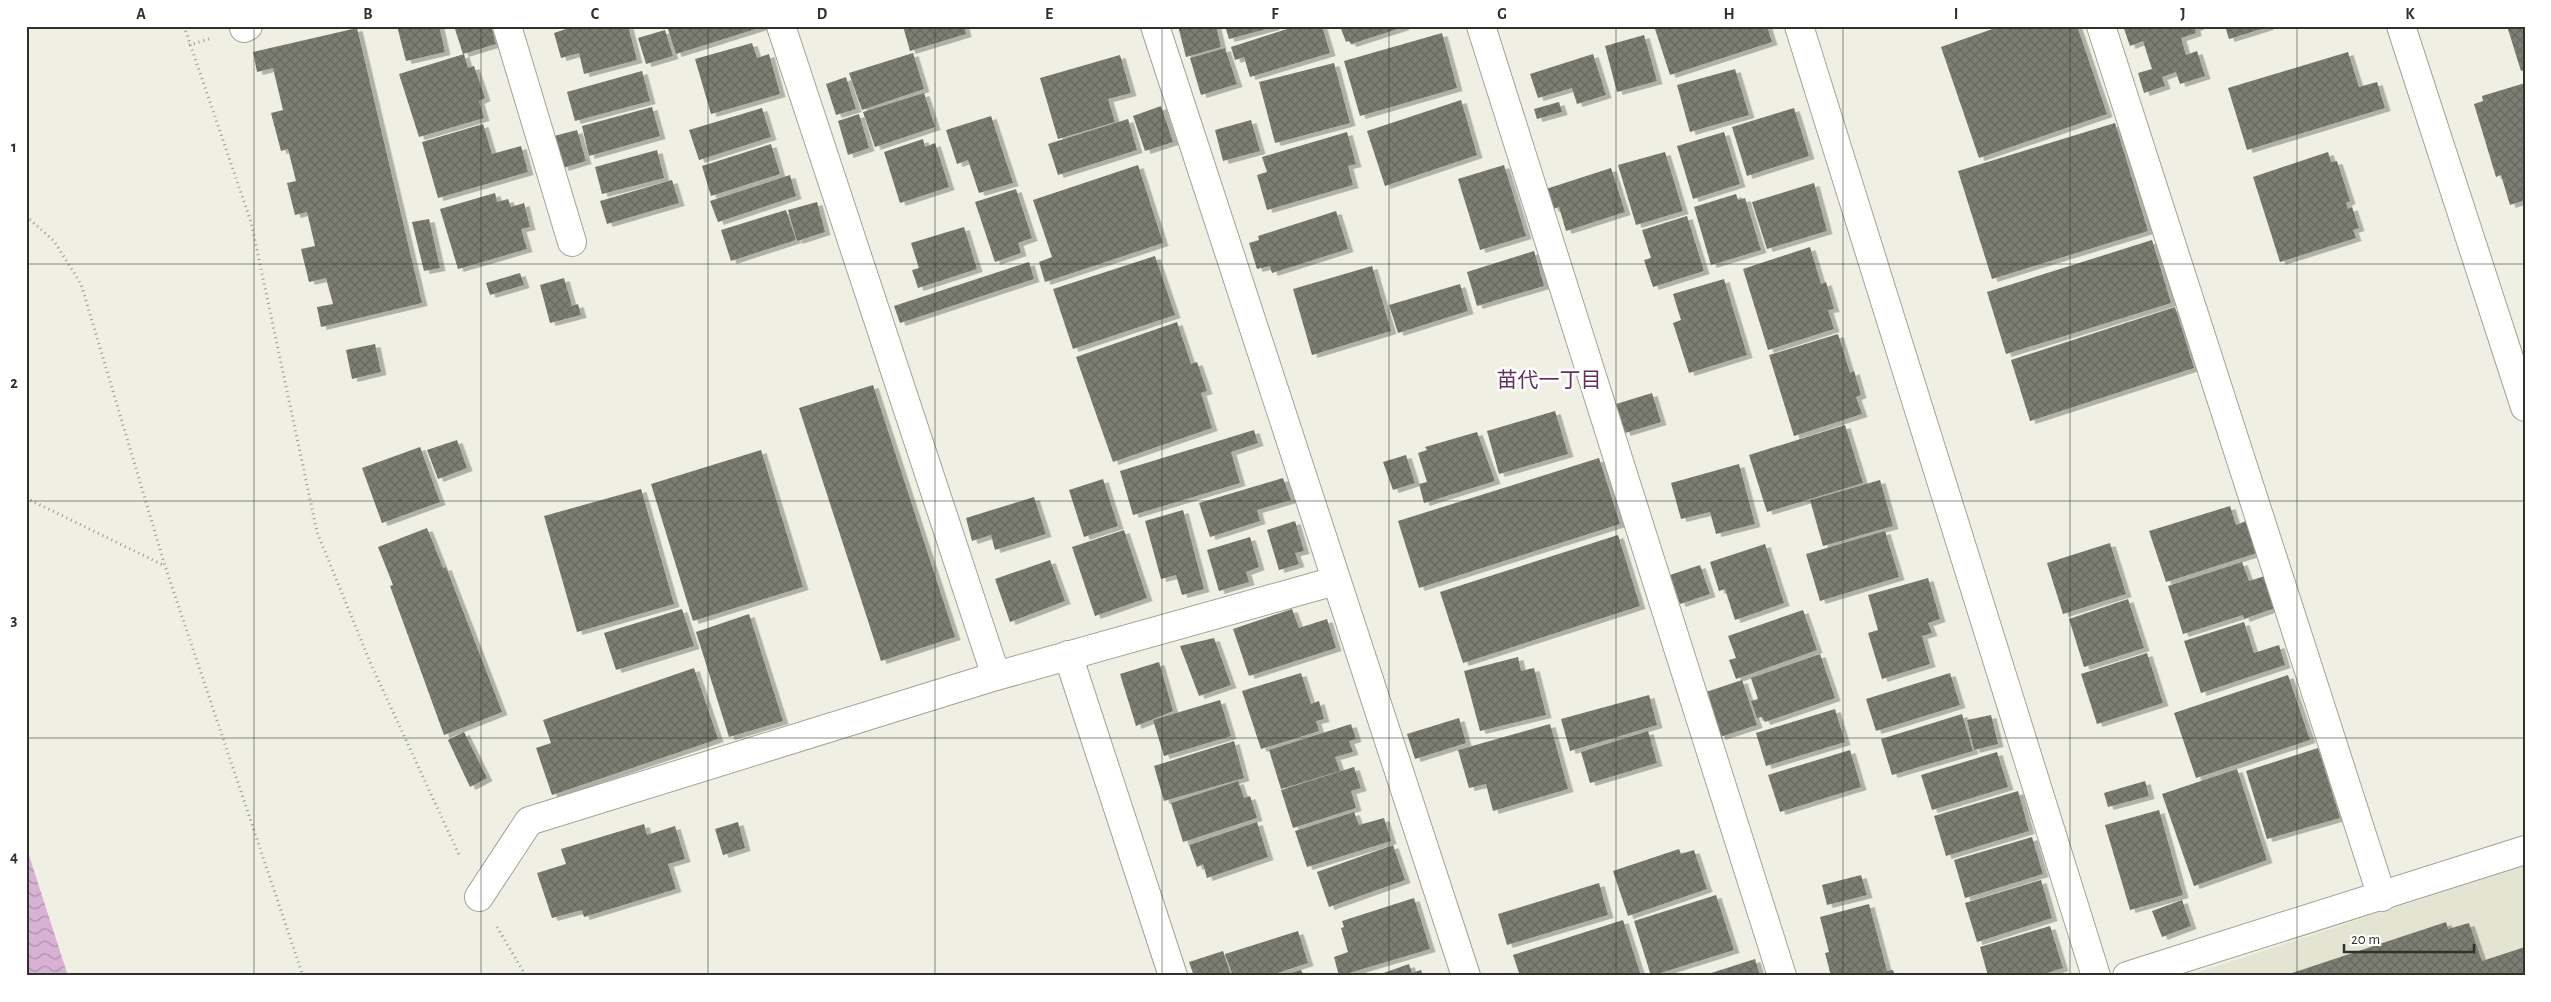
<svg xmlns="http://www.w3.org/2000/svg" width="2551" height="1002" viewBox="0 0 2551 1002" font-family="'Alegreya Sans','Noto Sans JP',sans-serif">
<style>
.built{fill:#e3e4d1}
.water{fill:url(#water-waves)}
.building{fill:url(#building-cross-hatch);filter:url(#shadow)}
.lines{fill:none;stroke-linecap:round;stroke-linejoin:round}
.street-casing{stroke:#a2a397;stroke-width:30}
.path{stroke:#98998f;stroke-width:3;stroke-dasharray:1 4;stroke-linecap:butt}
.street{stroke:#fff;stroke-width:28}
.grid{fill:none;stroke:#31312c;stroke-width:1;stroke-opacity:0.55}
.labels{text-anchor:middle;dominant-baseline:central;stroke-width:5;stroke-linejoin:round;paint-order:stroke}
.neighbourhood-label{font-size:21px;fill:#632f5f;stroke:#fff}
.neatline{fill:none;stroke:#31312c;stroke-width:2}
.grid-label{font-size:16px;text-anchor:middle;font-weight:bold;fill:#31312c}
</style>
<defs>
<pattern id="water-waves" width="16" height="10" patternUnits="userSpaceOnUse" patternTransform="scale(1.25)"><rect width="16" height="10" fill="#d8b1d4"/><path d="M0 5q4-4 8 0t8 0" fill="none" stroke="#b091ac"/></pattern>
<pattern id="building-cross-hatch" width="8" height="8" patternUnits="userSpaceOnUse" patternTransform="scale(1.25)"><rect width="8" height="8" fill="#7d7e73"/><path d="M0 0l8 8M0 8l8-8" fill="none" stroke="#67685f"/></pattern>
<filter id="shadow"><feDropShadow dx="5.5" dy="3" stdDeviation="0" flood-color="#0004"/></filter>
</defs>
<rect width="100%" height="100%" fill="#eff0e3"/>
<!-- built -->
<path class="built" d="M 2525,865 L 2525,976 L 2187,976 Z"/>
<!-- water -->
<path class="water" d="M 26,846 L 68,976 L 26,976 Z"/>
<!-- building -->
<g class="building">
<path d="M 397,26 L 439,26 L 445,52 L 406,61 Z"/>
<path d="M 454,26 L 491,26 L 496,44 L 463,54 Z"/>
<path d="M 575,26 L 628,26 L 637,60 L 584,74 L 579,53 L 561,58 L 554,33 Z"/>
<path d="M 667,26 L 762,26 L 762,27 L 676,54 Z"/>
<path d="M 903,26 L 964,26 L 966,34 L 910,51 Z"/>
<path d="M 1178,26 L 1216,26 L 1221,47 L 1186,57 Z"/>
<path d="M 1225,26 L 1274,26 L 1274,27 L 1229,39 Z"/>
<path d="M 1296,26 L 1322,26 L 1330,53 L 1250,77 L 1244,57 L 1235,60 L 1231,47 Z"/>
<path d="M 1340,26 L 1403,26 L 1404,27 L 1351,44 L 1349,41 L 1346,42 Z"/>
<path d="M 1654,26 L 1767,26 L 1772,42 L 1670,75 Z"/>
<path d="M 2001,26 L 2077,26 L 2107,114 L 1979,158 L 1941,47 Z"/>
<path d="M 2123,26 L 2200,26 L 2195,28 L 2196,33 L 2181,38 L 2186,55 L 2197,51 L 2205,76 L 2180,84 L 2176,72 L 2162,77 L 2165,86 L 2144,93 L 2138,73 L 2152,69 L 2143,41 L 2130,46 Z"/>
<path d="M 2225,26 L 2268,26 L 2268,27 L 2229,39 Z"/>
<path d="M 2507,26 L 2525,26 L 2525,70 L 2521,71 Z"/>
<path d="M 357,28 L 422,303 L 321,327 L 317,307 L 333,304 L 326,278 L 309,282 L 301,249 L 315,246 L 307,212 L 295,215 L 287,183 L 296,181 L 288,149 L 281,151 L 271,113 L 283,110 L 273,68 L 257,72 L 253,52 Z"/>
<path d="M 665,30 L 673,56 L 646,64 L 638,38 Z"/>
<path d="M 1442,33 L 1457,88 L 1360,116 L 1344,61 Z"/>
<path d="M 1644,35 L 1657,81 L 1617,92 L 1605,46 Z"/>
<path d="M 752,43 L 757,58 L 769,54 L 780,94 L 711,114 L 695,59 Z"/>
<path d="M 1225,48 L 1237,84 L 1201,95 L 1190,58 Z"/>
<path d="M 2348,52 L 2359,87 L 2377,82 L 2385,108 L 2247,150 L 2228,88 Z"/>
<path d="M 913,53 L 924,89 L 862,110 L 849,73 Z"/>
<path d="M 464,54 L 468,68 L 474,66 L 485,98 L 479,101 L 484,118 L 419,137 L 399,74 Z"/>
<path d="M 1593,54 L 1606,95 L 1577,104 L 1572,88 L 1538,98 L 1530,74 Z"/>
<path d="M 1120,55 L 1131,93 L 1108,99 L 1115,122 L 1058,139 L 1040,78 Z"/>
<path d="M 1334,63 L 1350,123 L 1275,143 L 1259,82 Z"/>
<path d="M 1735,69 L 1749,115 L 1690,132 L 1677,85 Z"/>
<path d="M 642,71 L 650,101 L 575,121 L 567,92 Z"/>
<path d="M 846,77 L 856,109 L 836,115 L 826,84 Z"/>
<path d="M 2525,83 L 2525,200 L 2510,205 L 2501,175 L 2496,177 L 2474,104 L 2483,101 L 2482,96 Z"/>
<path d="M 924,93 L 935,127 L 875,147 L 863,112 Z"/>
<path d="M 1461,100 L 1477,155 L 1385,186 L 1367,131 Z"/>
<path d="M 1559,102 L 1562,112 L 1537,119 L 1534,109 Z"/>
<path d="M 1161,106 L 1173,142 L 1145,151 L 1133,116 Z"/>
<path d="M 652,107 L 660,136 L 589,156 L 582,126 Z"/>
<path d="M 762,108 L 771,137 L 699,160 L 689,130 Z"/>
<path d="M 1794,108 L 1809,156 L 1747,176 L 1732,127 Z"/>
<path d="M 859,114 L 869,148 L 848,155 L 838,121 Z"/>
<path d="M 991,116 L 1013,183 L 979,193 L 968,160 L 957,164 L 946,130 Z"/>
<path d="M 1128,119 L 1137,150 L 1058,175 L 1048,144 Z"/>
<path d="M 1251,120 L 1260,151 L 1223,161 L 1215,130 Z"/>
<path d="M 2115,123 L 2148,231 L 1992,279 L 1958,171 Z"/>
<path d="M 483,124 L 492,154 L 521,146 L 528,172 L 438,198 L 422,142 Z"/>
<path d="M 577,130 L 586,161 L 563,168 L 554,136 Z"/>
<path d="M 1347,132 L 1356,164 L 1348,166 L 1353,185 L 1267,210 L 1257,175 L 1267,172 L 1262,157 Z"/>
<path d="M 1724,132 L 1740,184 L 1693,199 L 1677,146 Z"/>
<path d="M 923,139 L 925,147 L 935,143 L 949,187 L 900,203 L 884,152 Z"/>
<path d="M 771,144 L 780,174 L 711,196 L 702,166 Z"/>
<path d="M 657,150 L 664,178 L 602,194 L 595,167 Z"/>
<path d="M 1665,152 L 1683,211 L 1636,225 L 1618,165 Z"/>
<path d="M 2328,152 L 2331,162 L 2337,161 L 2350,201 L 2346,203 L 2348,209 L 2352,207 L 2359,228 L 2353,230 L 2356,238 L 2280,262 L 2253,177 Z"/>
<path d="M 1138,165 L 1163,243 L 1045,282 L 1039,262 L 1052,257 L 1033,200 Z"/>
<path d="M 1504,165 L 1526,236 L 1480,250 L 1458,179 Z"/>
<path d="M 1611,168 L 1625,212 L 1566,231 L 1559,207 L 1553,209 L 1546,189 Z"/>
<path d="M 790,175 L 796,196 L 718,222 L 710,201 Z"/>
<path d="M 672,180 L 679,203 L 607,224 L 600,201 Z"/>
<path d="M 1814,183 L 1827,231 L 1767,249 L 1752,202 Z"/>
<path d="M 1016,189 L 1032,238 L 1018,243 L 1021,253 L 995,262 L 975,202 Z"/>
<path d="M 495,193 L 497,202 L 508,199 L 511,207 L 524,203 L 530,227 L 521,229 L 527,249 L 458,269 L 440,209 Z"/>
<path d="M 1736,194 L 1738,200 L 1745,198 L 1761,250 L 1711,265 L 1694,207 Z"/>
<path d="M 817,202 L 825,232 L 797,241 L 788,210 Z"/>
<path d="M 786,210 L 796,240 L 731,261 L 721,230 Z"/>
<path d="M 1336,211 L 1348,249 L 1272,273 L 1270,266 L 1257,269 L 1249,243 L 1259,240 L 1258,236 Z"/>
<path d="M 1687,216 L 1704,271 L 1653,287 L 1644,260 L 1651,258 L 1642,230 Z"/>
<path d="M 429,219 L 440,268 L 424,271 L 412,222 Z"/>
<path d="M 964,227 L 977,269 L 918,288 L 912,270 L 919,268 L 911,243 Z"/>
<path d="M 2152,240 L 2171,303 L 2006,354 L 1987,292 Z"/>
<path d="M 1810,247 L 1821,284 L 1826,282 L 1834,309 L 1828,310 L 1834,329 L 1768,350 L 1743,269 Z"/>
<path d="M 1534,251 L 1544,286 L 1477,306 L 1467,272 Z"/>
<path d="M 1155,256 L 1175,315 L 1073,349 L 1053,289 Z"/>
<path d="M 1029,262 L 1034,279 L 900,323 L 894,306 Z"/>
<path d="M 1372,266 L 1391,331 L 1312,355 L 1293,289 Z"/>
<path d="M 520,273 L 524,285 L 490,295 L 486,283 Z"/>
<path d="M 564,278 L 572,306 L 578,304 L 581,315 L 550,323 L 540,285 Z"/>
<path d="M 1724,279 L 1747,355 L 1689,373 L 1673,323 L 1681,320 L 1673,294 Z"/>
<path d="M 1460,284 L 1468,311 L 1398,333 L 1389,305 Z"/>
<path d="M 2175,307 L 2194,368 L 2030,421 L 2011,360 Z"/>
<path d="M 1177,322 L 1191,364 L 1197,362 L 1207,391 L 1201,393 L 1212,428 L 1113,462 L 1076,357 Z"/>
<path d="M 1838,334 L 1850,373 L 1854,371 L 1861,395 L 1856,397 L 1862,414 L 1794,436 L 1769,355 Z"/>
<path d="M 375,344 L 381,372 L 352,379 L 346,350 Z"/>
<path d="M 873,385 L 955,637 L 881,661 L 799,408 Z"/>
<path d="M 1652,393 L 1661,422 L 1625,433 L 1616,404 Z"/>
<path d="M 1555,411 L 1568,454 L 1499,474 L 1487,431 Z"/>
<path d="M 1845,425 L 1863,483 L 1767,512 L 1749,455 Z"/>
<path d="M 1254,430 L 1258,443 L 1231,452 L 1240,483 L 1133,515 L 1120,471 Z"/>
<path d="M 1477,432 L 1495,481 L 1424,503 L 1419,484 L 1427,482 L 1418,453 L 1427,450 L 1425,447 Z"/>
<path d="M 457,440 L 467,468 L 438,479 L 427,450 Z"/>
<path d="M 420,447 L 440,502 L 382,523 L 362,468 Z"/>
<path d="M 761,450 L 803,587 L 693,621 L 651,484 Z"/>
<path d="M 1406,455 L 1415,483 L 1393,490 L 1383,462 Z"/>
<path d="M 1599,458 L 1620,524 L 1419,588 L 1398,521 Z"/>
<path d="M 1739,464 L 1755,524 L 1716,534 L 1710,512 L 1681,519 L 1671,483 Z"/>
<path d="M 1283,478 L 1291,500 L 1257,510 L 1260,521 L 1210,537 L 1199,503 Z"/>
<path d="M 1103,479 L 1118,526 L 1084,537 L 1069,490 Z"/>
<path d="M 1880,480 L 1893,526 L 1823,546 L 1810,500 Z"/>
<path d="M 641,489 L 674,604 L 577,632 L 544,516 Z"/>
<path d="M 1034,497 L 1046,534 L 995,550 L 991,535 L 972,541 L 966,518 Z"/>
<path d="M 2230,506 L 2236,525 L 2246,521 L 2257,553 L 2166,582 L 2149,531 Z"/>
<path d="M 1183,510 L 1204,589 L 1182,595 L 1176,575 L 1161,579 L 1145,521 Z"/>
<path d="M 1295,521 L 1304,551 L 1295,553 L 1299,564 L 1279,570 L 1267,530 Z"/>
<path d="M 427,528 L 443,568 L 446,567 L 502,712 L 444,735 L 390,586 L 393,585 L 378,547 Z"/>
<path d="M 1124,530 L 1147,598 L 1095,616 L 1072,547 Z"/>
<path d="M 1885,531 L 1899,577 L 1820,601 L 1806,554 Z"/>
<path d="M 1618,535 L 1640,606 L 1463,663 L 1440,592 Z"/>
<path d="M 1250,537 L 1259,567 L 1246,572 L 1249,582 L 1219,591 L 1207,550 Z"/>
<path d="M 2110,543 L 2126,594 L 2063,614 L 2047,563 Z"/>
<path d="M 1765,544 L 1784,603 L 1735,620 L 1725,589 L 1719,591 L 1710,562 Z"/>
<path d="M 1050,560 L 1065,601 L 1010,622 L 995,579 Z"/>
<path d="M 2242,562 L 2249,581 L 2265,576 L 2275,608 L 2244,619 L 2243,615 L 2183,634 L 2168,586 Z"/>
<path d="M 1700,565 L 1710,594 L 1680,604 L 1670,575 Z"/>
<path d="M 1928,578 L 1940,619 L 1928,623 L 1932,633 L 1922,636 L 1930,664 L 1882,679 L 1868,633 L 1878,630 L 1868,595 Z"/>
<path d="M 2128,599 L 2144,648 L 2084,667 L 2069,619 Z"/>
<path d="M 682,609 L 694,646 L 616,670 L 604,633 Z"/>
<path d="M 1292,609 L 1299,628 L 1327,619 L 1336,648 L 1249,676 L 1233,629 Z"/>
<path d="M 1803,610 L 1817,650 L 1736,679 L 1729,660 L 1736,658 L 1728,636 Z"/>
<path d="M 749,614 L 783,721 L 729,737 L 696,632 Z"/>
<path d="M 2244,622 L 2254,653 L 2279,645 L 2285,665 L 2201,693 L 2184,641 Z"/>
<path d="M 1214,638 L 1231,685 L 1199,696 L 1180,646 Z"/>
<path d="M 2147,653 L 2163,703 L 2097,724 L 2081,674 Z"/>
<path d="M 1820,654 L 1835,698 L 1765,722 L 1762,717 L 1757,718 L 1751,701 L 1758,699 L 1751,678 Z"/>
<path d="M 1518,657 L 1521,671 L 1534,668 L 1546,715 L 1480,731 L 1464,671 Z"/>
<path d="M 1159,662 L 1173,711 L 1136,726 L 1120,674 Z"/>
<path d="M 694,668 L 718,739 L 552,795 L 536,748 L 551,743 L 543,720 Z"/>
<path d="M 1301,673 L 1311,704 L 1319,701 L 1324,719 L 1316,721 L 1319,731 L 1261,749 L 1242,691 Z"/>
<path d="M 1950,673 L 1960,705 L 1876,731 L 1866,699 Z"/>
<path d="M 2288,675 L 2310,740 L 2196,778 L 2174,713 Z"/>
<path d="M 1742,680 L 1757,725 L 1720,737 L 1706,692 Z"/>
<path d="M 1649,695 L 1657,725 L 1570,751 L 1561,719 Z"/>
<path d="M 1220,700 L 1231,736 L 1164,756 L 1153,720 Z"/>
<path d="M 1835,709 L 1845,742 L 1766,766 L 1756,733 Z"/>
<path d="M 1962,714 L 1973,751 L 1892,775 L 1881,739 Z"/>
<path d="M 1991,715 L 1998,744 L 1974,750 L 1967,720 Z"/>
<path d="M 1459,718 L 1466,743 L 1415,759 L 1407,734 Z"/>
<path d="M 1351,724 L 1356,739 L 1349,741 L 1353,752 L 1335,757 L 1340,771 L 1281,789 L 1269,750 Z"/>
<path d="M 1550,724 L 1568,789 L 1493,811 L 1486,784 L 1469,788 L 1458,750 Z"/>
<path d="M 1648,731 L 1657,763 L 1590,783 L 1581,752 Z"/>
<path d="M 464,732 L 487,778 L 470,787 L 448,740 Z"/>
<path d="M 1234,741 L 1244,778 L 1164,801 L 1154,766 Z"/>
<path d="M 2318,748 L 2340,818 L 2267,839 L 2246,771 Z"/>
<path d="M 1850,750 L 1861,787 L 1780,812 L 1768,775 Z"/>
<path d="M 1997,752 L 2008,787 L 1932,810 L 1921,775 Z"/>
<path d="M 1354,767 L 1361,788 L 1351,791 L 1356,808 L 1293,828 L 1281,790 Z"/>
<path d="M 2237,769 L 2267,860 L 2194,886 L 2162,794 Z"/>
<path d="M 1238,781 L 1244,798 L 1250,796 L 1257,818 L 1183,842 L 1171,803 Z"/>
<path d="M 2145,781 L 2149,796 L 2108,807 L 2104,793 Z"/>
<path d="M 2018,791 L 2029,831 L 1946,856 L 1934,816 Z"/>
<path d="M 2159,810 L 2183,895 L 2130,910 L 2105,825 Z"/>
<path d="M 1354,812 L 1359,825 L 1384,818 L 1391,841 L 1307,867 L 1295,831 Z"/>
<path d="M 738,822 L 745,848 L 723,855 L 715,829 Z"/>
<path d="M 1257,822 L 1268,857 L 1207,878 L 1203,864 L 1197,867 L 1189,845 Z"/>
<path d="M 644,824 L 647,835 L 675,826 L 685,859 L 668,864 L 676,889 L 584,917 L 582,910 L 552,918 L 537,873 L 566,864 L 561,849 Z"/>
<path d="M 2032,837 L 2043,874 L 1965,898 L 1954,860 Z"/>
<path d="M 1393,845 L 1405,880 L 1329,907 L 1317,872 Z"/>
<path d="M 1679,849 L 1681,854 L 1694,850 L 1707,889 L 1628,916 L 1613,871 Z"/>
<path d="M 1861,875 L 1867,895 L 1827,905 L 1822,885 Z"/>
<path d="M 2041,880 L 2052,918 L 1977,942 L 1965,903 Z"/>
<path d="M 1599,883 L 1608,915 L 1507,945 L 1498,914 Z"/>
<path d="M 1716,895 L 1734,950 L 1651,976 L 1634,921 Z"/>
<path d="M 1414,898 L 1430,949 L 1339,976 L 1334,957 L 1348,952 L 1341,928 L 1344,927 L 1342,921 Z"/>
<path d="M 2182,900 L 2191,926 L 2162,937 L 2152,911 Z"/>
<path d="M 1869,904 L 1887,971 L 1893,970 L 1895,976 L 1831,976 L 1825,953 L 1829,952 L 1820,917 Z"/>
<path d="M 1623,920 L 1641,976 L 1520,976 L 1513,955 Z"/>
<path d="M 2446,922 L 2448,929 L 2469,923 L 2482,961 L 2525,947 L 2525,976 L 2283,976 Z"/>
<path d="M 2050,926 L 2063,968 L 2037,976 L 1988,976 L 1980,947 Z"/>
<path d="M 1298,931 L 1308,963 L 1268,976 L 1233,976 L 1225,954 Z"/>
<path d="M 1223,951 L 1231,976 L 1194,976 L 1189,962 Z"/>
<path d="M 1755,959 L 1760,976 L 1706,976 L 1705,975 Z"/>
<path d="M 1409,964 L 1412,973 L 1421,970 L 1423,976 L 1375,976 Z"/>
<path d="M 1301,970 L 1304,976 L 1284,976 L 1284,975 Z"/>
</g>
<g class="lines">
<defs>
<g id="street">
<path d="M 507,26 L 572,242"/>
<path d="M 781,26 L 996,676"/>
<path d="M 1155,26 L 1466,976"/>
<path d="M 1481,26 L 1782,976"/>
<path d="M 1799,26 L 2096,976"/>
<path d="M 2101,26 L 2382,897"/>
<path d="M 2401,26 L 2525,407"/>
<path d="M 244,28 L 248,26"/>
<path d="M 1068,655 L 1173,976"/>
<path d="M 479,897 L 529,821 L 996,676 L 1335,581"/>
<path d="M 2127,976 L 2525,850"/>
</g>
</defs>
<!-- street casing -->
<use href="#street" class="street-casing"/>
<!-- path -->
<g class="path">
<path d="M 184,26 L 251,222 L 317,532 L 370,662 L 460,857"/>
<path d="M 189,45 L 209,39"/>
<path d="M 26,216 L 54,241 L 81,284 L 165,566 L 303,976"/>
<path d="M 26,498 L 165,566"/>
<path d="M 497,927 L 526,976"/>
</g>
<!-- street -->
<use href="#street" class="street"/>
</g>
<!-- grid -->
<path class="grid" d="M 254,26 L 254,976M 481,26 L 481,976M 708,26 L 708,976M 935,26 L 935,976M 1162,26 L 1162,976M 1389,26 L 1389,976M 1616,26 L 1616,976M 1843,26 L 1843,976M 2070,26 L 2070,976M 2297,26 L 2297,976M 26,264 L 2525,264M 26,501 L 2525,501M 26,738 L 2525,738"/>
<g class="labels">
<!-- neighbourhood labels -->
<g class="neighbourhood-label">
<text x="1549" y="380">苗代一丁目</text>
</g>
</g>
<!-- border -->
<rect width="2551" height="1002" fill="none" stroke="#ffffff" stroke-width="55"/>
<!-- scale -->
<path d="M2344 944v8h130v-8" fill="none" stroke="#31312c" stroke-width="2.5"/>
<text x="2351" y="944" font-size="15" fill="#31312c" stroke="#ffffff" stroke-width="4" paint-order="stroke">20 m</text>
<rect x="28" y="28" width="2496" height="946" class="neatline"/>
<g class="grid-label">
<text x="141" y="19">A</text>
<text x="368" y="19">B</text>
<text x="595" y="19">C</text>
<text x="822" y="19">D</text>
<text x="1049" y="19">E</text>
<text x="1275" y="19">F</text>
<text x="1502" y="19">G</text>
<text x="1729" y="19">H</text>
<text x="1956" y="19">I</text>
<text x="2183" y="19">J</text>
<text x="2410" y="19">K</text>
<text x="14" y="152">1</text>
<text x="14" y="388">2</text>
<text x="14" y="625">3</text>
<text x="14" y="862">4</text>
</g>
</svg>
